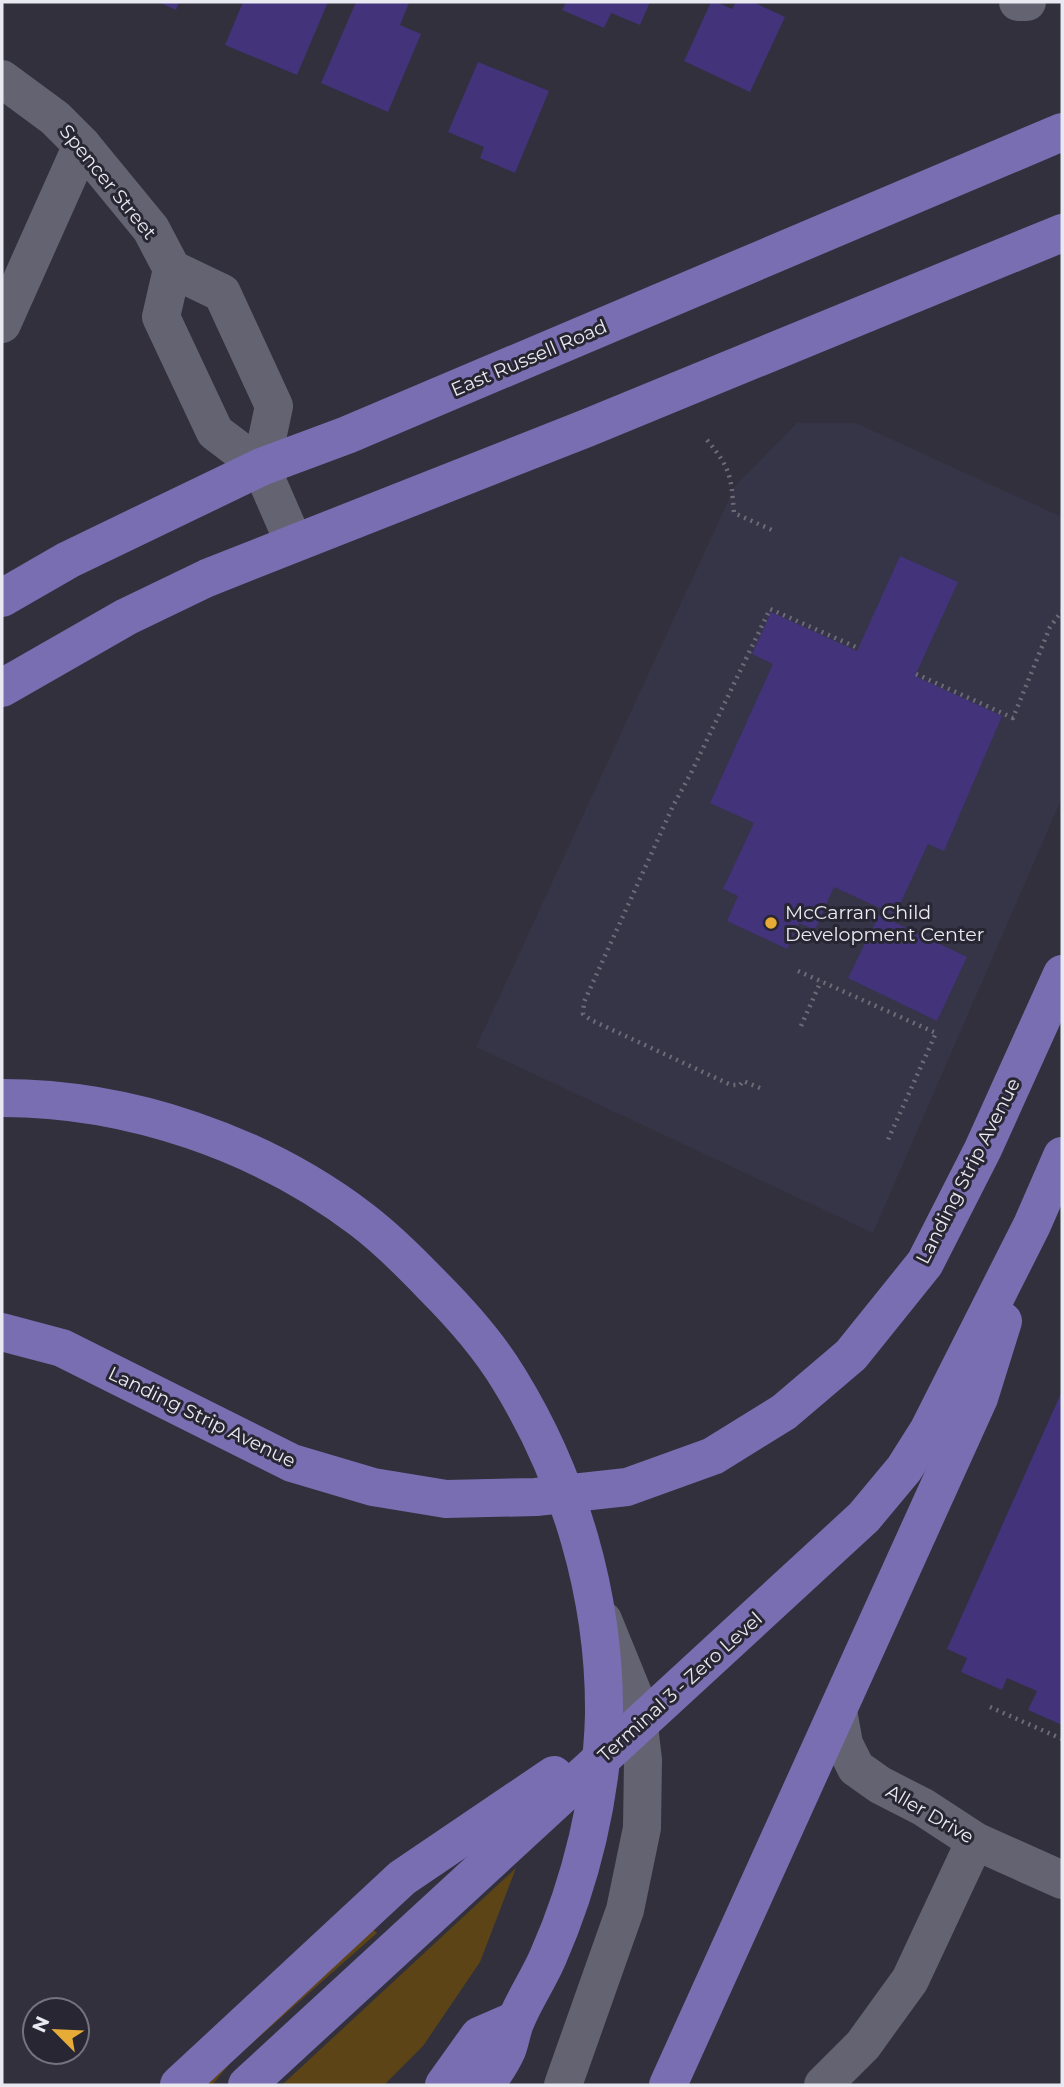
<svg xmlns="http://www.w3.org/2000/svg" width="1064" height="2087" viewBox="0 0 1064 2087" font-family="Montserrat,sans-serif">
<style>
.built{fill:#363447}
.green{fill:#5c4417}
.building{fill:#42337b}
.lines{fill:none;stroke-linecap:round;stroke-linejoin:round}
.path{stroke:#6c6b76;stroke-width:4.5;stroke-dasharray:2 5;stroke-linecap:butt}
.minor{stroke:#646371;stroke-width:38}
.major{stroke:#796eb2;stroke-width:38}
.poi-dot{fill:#e7ac37;stroke:#272632;stroke-width:2.5}
.labels{text-anchor:middle;dominant-baseline:central;stroke-width:6;stroke-linejoin:round;paint-order:stroke}
.street-label{font-size:19px;fill:#e9e9f1;stroke:#272632}
.poi-label{font-size:19px;fill:#e9e9f1;stroke:#272632;text-anchor:start}
</style>
<rect width="100%" height="100%" fill="#31303c"/>
<!-- built -->
<path class="built" d="M 797,423 L 856,423 L 1062,517 L 1062,798 L 873,1233 L 476,1047 L 735,486 Z"/>
<!-- green -->
<g class="green">
<path d="M 516,1868 L 480,1962 L 423,2046 L 384,2085 L 282,2085 Z"/>
<path d="M 370,1926 L 377,1933 L 232,2061 L 212,2085 L 196,2085 Z"/>
</g>
<!-- building -->
<g class="building">
<path d="M 158,2 L 179,2 L 176,10 Z"/>
<path d="M 243,2 L 328,2 L 297,75 L 225,45 Z"/>
<path d="M 356,2 L 409,3 L 400,25 L 421,34 L 388,112 L 321,83 Z"/>
<path d="M 566,2 L 650,2 L 640,25 L 611,13 L 604,28 L 562,10 Z"/>
<path d="M 711,2 L 716,2 L 732,9 L 736,2 L 753,2 L 785,17 L 750,92 L 684,61 Z"/>
<path d="M 478,62 L 549,91 L 515,173 L 480,158 L 484,147 L 448,132 Z"/>
<path d="M 900,556 L 958,582 L 915,676 L 1002,716 L 944,851 L 928,844 L 895,915 L 834,887 L 815,930 L 799,923 L 787,949 L 727,921 L 738,896 L 723,889 L 754,823 L 710,803 L 773,664 L 752,654 L 771,612 L 857,651 Z"/>
<path d="M 879,915 L 967,957 L 937,1021 L 848,978 Z"/>
<path d="M 1062,1391 L 1062,1725 L 1028,1710 L 1037,1691 L 1007,1678 L 1002,1690 L 961,1672 L 967,1658 L 947,1649 Z"/>
</g>
<g class="lines">
<!-- path -->
<g class="path">
<path d="M 707,440 C 731,469 731,476 734,513 L 772,530"/>
<path d="M 916,674 L 1013,718 L 1050,627 L 1062,611"/>
<path d="M 798,971 L 936,1033 L 887,1142"/>
<path d="M 801,1026 L 821,981"/>
<path d="M 760,1088 L 743,1081 L 740,1085 L 731,1085 L 591,1020 L 583,1014 L 584,1002 L 673,806 L 691,773 L 770,609 L 858,648"/>
<path d="M 990,1707 L 1062,1739"/>
</g>
<!-- minor -->
<g class="minor">
<path d="M 1018,2 L 1027,2"/>
<path d="M 2,79 L 55,118 L 82,145 L 151,229 L 172,269 L 222,293 L 274,406 L 261,467"/>
<path d="M 172,269 L 161,317 L 215,432 L 261,467 L 294,543"/>
<path d="M 2,324 L 82,145"/>
<path d="M 838,1711 L 844,1744 L 856,1768 L 880,1785 L 923,1807 L 975,1841 L 1062,1880"/>
<path d="M 563,2085 L 625,1910 L 642,1828 L 643,1760 L 636,1701 L 603,1620"/>
<path d="M 823,2085 L 863,2045 L 910,1980 L 975,1841"/>
</g>
<!-- major -->
<g class="major">
<path d="M 2,598 L 68,560 L 261,467 L 347,435 L 1062,132"/>
<path d="M 2,688 L 126,617 L 207,578 L 587,428 L 1062,233"/>
<path d="M 2,1098 C 129,1098 261,1143 362,1220 C 387,1239 410,1262 432,1285 C 460,1313 488,1344 509,1379 C 570,1478 605,1597 604,1714 C 602,1797 581,1882 548,1957 C 539,1978 526,1997 517,2018 C 512,2028 511,2040 507,2050 C 502,2062 493,2074 486,2085"/>
<path d="M 2,1332 L 62,1348 L 292,1463 L 373,1487 L 446,1499 L 536,1497 L 627,1487 L 713,1456 L 784,1412 L 851,1355 L 925,1263 L 983,1149 L 1062,974"/>
<path d="M 179,2085 L 402,1878 L 554,1775"/>
<path d="M 247,2085 L 864,1517 L 904,1469 L 928,1431 L 1032,1225 L 1062,1156"/>
<path d="M 444,2085 L 479,2036 L 516,2020"/>
<path d="M 668,2085 L 979,1398 L 1003,1321"/>
</g>
</g>
<!-- markers -->
<circle class="poi-dot" cx="771" cy="923" r="7"/>
<g class="labels">
<!-- street labels -->
<g class="street-label">
<text transform="translate(108 182) rotate(51)">Spencer Street</text>
<text transform="translate(529 358) rotate(-23)">East Russell Road</text>
<text transform="translate(968 1171) rotate(-63)">Landing Strip Avenue</text>
<text transform="translate(202 1417) rotate(26)">Landing Strip Avenue</text>
<text transform="translate(680 1687) rotate(-42)">Terminal 3 - Zero Level</text>
<text transform="translate(930 1814) rotate(30)">Aller Drive</text>
</g>
<!-- poi labels -->
<g class="poi-label">
<text x="785" y="912">McCarran Child<tspan x="785" dy="22">Development Center</tspan></text>
</g>
</g>
<!-- border -->
<rect width="1064" height="2087" fill="none" stroke="#e9e9f1" stroke-width="7"/>
<!-- north arrow -->
<g transform="translate(56 2031) rotate(294)"><circle r="33" fill="#272632" stroke="#75747e" stroke-width="2"/>
<path d="M0-5L12 26L0 18L-12 26Z" fill="#e7ac37"/>
<text y="-10" font-size="19" font-weight="bold" text-anchor="middle" fill="#e9e9f1">N</text>
</g>
</svg>
